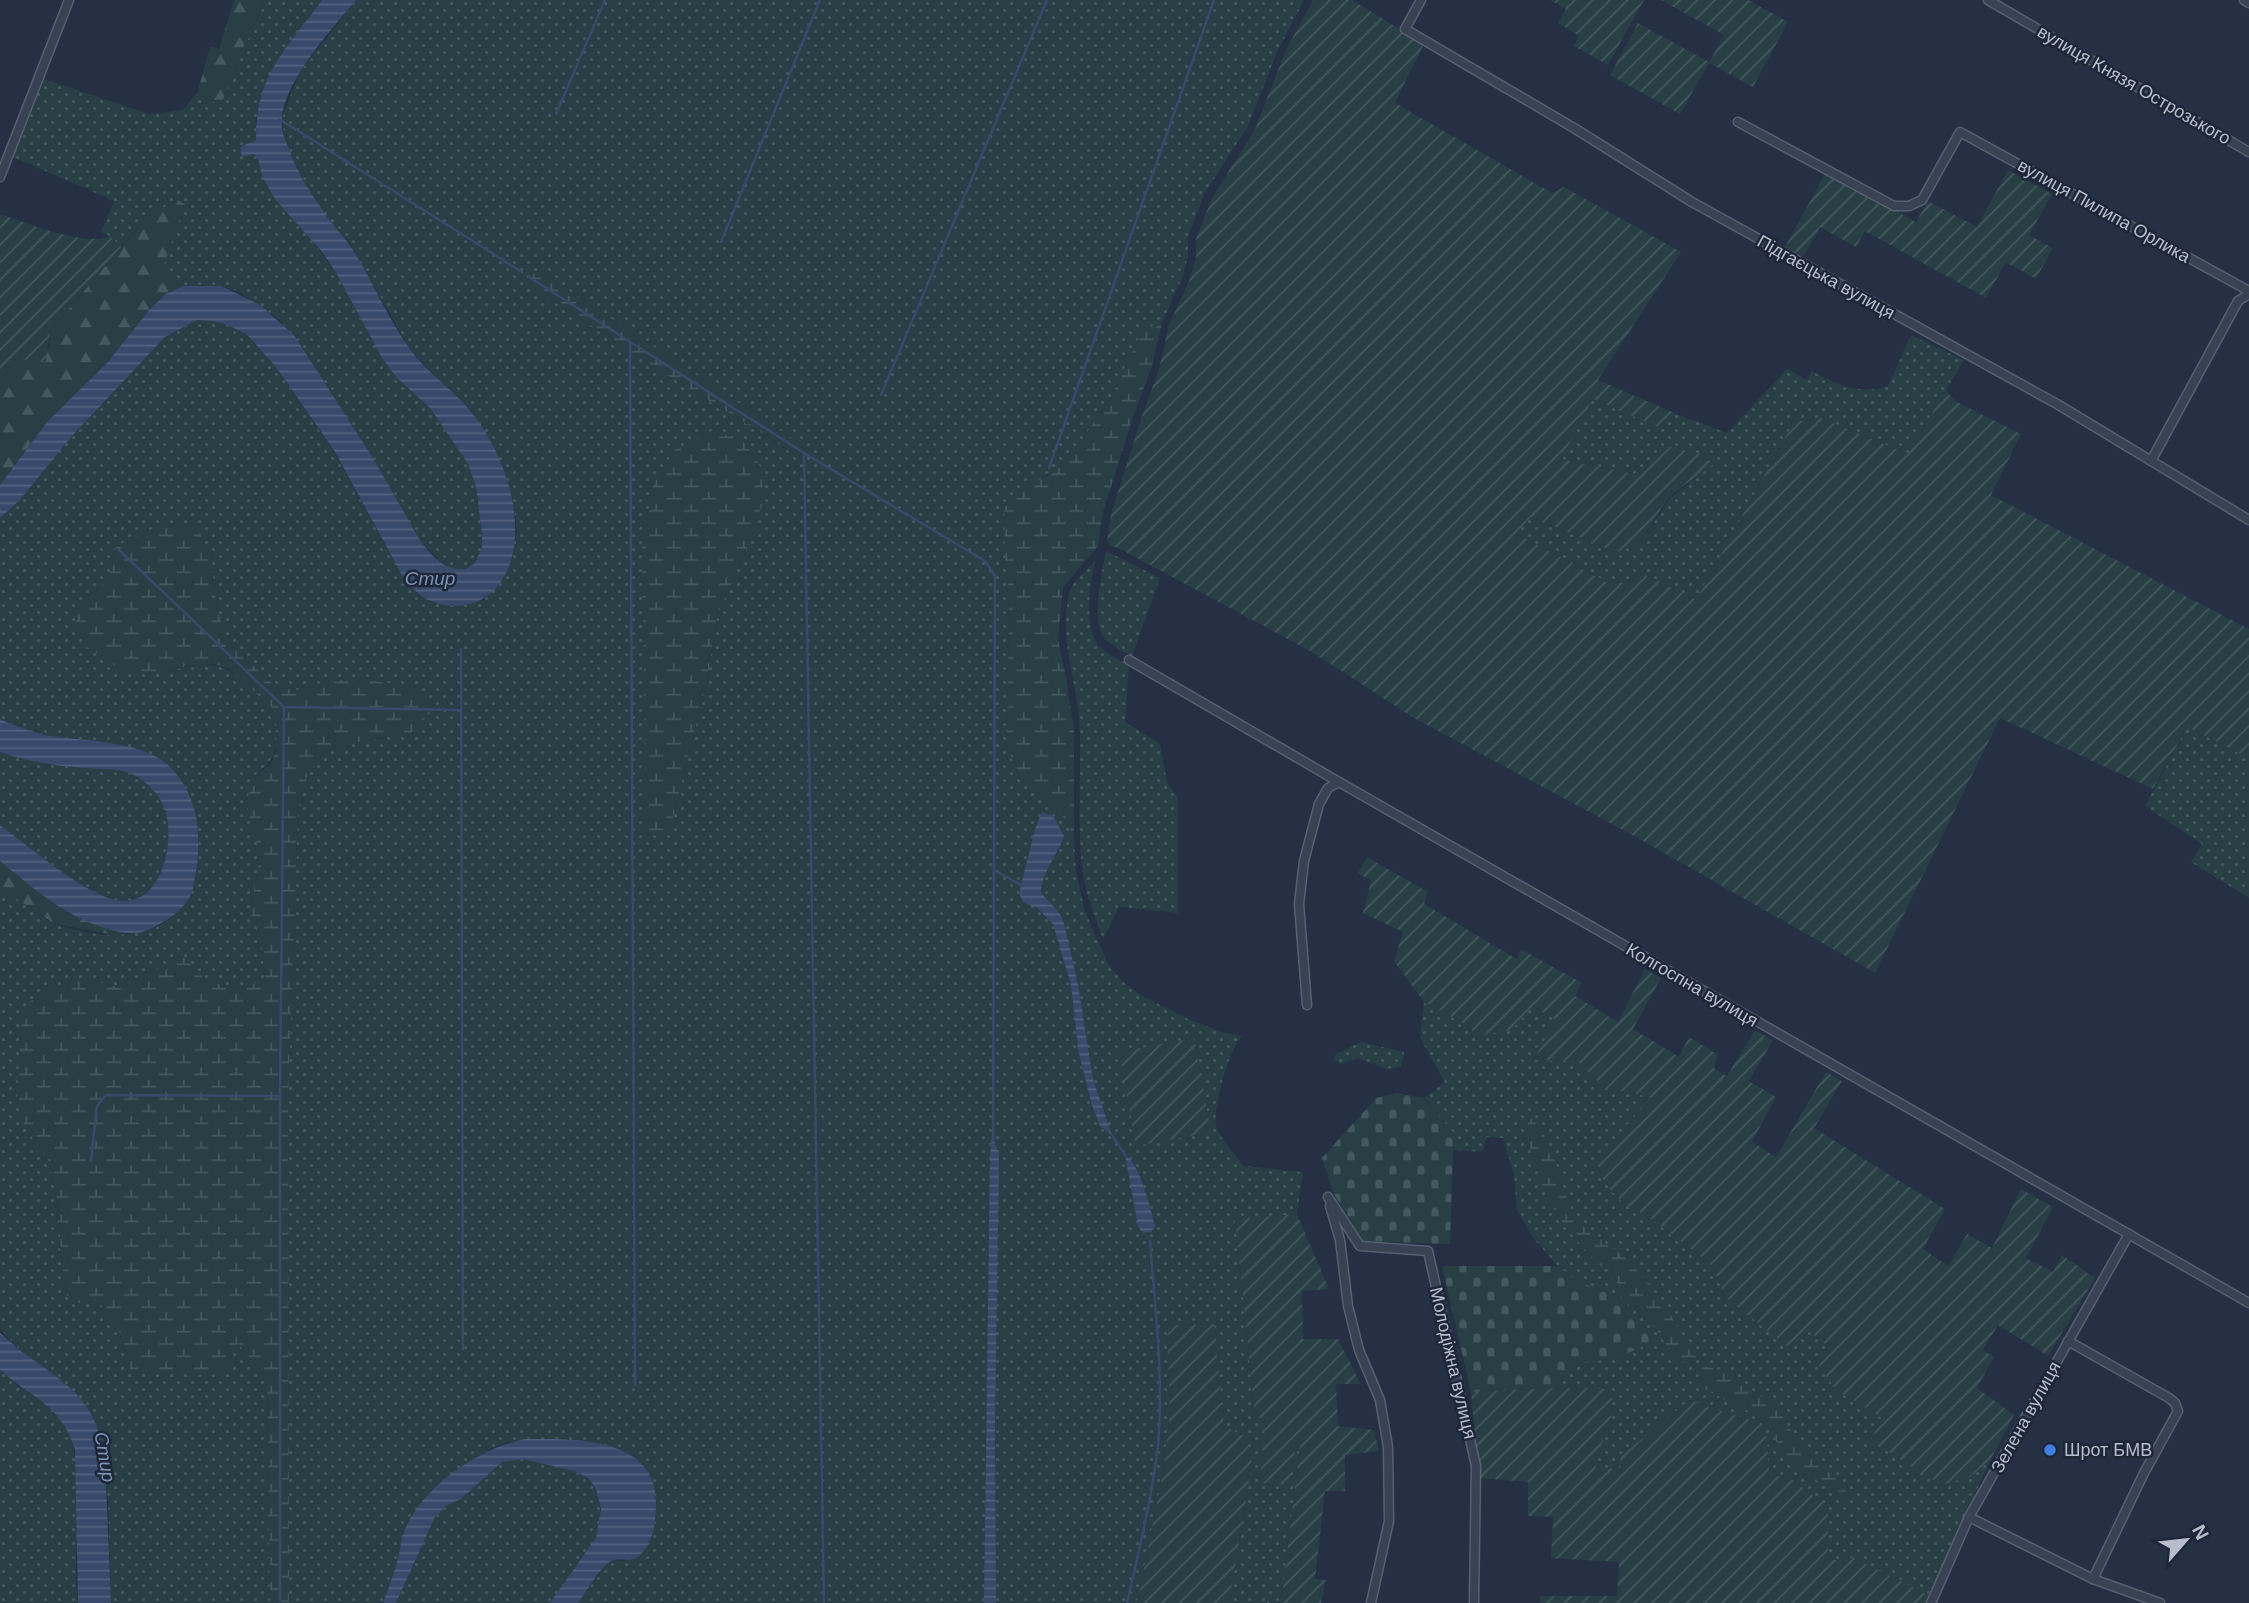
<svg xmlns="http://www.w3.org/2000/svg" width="2249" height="1603" viewBox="0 0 2249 1603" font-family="Arial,sans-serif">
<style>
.grass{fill:url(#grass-dots);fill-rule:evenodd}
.forest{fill:url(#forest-firs)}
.wetland{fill:url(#wetland-marsh)}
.cemetery{fill:url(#cemetery-stones)}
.garden{fill:url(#garden-furrows)}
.water{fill:url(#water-rules)}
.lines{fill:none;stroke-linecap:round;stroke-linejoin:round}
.stream{stroke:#374a6c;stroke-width:2.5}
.minor-casing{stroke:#576070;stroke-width:11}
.minor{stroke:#394253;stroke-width:8}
.shop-dot{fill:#3f7fe0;stroke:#1e2738;stroke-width:2.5}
.labels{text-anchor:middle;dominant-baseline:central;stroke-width:5;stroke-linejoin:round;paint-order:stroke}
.street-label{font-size:18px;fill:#b6becd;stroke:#1e2738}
.poi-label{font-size:18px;fill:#b6becd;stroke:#1e2738;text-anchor:start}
.water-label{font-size:19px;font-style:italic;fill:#7c91b6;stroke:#1e2738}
</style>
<defs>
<pattern id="grass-dots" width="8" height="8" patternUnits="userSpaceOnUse" patternTransform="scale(1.75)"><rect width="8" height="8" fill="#273f45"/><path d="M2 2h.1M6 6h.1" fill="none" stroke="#44595f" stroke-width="1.8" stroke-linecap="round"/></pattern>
<pattern id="forest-firs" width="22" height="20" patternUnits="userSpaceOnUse" patternTransform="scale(1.75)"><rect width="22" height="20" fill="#273f45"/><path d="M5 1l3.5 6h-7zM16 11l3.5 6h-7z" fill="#44595f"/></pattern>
<pattern id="wetland-marsh" width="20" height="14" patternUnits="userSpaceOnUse" patternTransform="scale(1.75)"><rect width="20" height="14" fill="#273f45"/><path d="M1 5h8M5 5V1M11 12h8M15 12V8" fill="none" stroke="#44595f"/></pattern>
<pattern id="cemetery-stones" width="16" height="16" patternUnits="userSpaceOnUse" patternTransform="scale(1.75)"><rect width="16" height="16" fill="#273f45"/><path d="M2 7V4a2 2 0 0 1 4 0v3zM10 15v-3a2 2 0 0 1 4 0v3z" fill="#44595f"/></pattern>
<pattern id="garden-furrows" width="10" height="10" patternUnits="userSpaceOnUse" patternTransform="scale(1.75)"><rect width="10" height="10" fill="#273f45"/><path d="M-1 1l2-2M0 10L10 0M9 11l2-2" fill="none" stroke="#44595f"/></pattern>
<pattern id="water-rules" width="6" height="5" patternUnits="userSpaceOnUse" patternTransform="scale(1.75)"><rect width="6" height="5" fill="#374a6c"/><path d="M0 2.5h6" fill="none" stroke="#526280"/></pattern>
</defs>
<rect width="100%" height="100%" fill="#253044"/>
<!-- grass -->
<g class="grass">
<path d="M 262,0 L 322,0 L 310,18 L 256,118 L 256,140 L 240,147 L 242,157 L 254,154 L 258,159 L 262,176 L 335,271 L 382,358 L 396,377 L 430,408 L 468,464 L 476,487 L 482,534 L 482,547 L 475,563 L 466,569 L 456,569 L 444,565 L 421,542 L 373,458 L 305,352 L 280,320 L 239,292 L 222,286 L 183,286 L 168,279 L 148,216 L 121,247 L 110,236 L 101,232 L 114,201 L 13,157 L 44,79 L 149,114 L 183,110 L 198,91 L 212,102 L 234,75 L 240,52 L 250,36 L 263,7 Z"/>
<path d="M 356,0 L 1304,0 L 1277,52 L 1248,126 L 1204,194 L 1188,237 L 1188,257 L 1182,278 L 1162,323 L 1144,329 L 1130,355 L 1114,393 L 1080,443 L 1056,471 L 1042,477 L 1005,560 L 1009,592 L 1007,745 L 1016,770 L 1035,791 L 1057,807 L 1074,838 L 1076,871 L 1084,908 L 1108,964 L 1122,981 L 1142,996 L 1188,1019 L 1224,1033 L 1242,1036 C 1229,1049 1213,1107 1216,1125 C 1218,1136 1237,1157 1244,1166 L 1303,1172 L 1297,1214 L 1235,1219 L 1255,1417 L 1263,1419 L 1300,1445 L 1281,1603 L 1268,1601 L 1267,1603 L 1229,1603 L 1252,1464 L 1224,1426 L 1213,1324 L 1167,1325 L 1170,1412 L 1163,1473 L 1137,1603 L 578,1603 L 608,1562 L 616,1560 L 625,1561 L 628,1452 L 559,1439 L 526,1439 L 508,1442 L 491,1448 L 443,1482 L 418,1509 L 403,1534 L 398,1560 L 383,1603 L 289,1603 L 288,1096 L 298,816 C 301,802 302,785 307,773 C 320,744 358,742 384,738 L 322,683 L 294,691 L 273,684 L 229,643 L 217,610 L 211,557 L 116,546 L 108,581 L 88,595 L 167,672 C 227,653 234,673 276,711 C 276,743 282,756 254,776 L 260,855 L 250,912 L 261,937 L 265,977 L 252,985 L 237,989 L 205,980 L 148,972 L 121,988 L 87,979 L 25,1127 L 50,1163 L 59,1213 L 61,1260 L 67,1296 L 97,1299 L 119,1331 L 131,1372 L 207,1375 L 226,1370 L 238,1343 L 267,1380 L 270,1603 L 111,1603 L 108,1501 L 102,1443 L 59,1379 L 21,1351 L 0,1329 L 0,888 C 19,898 35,913 53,923 C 64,929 103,936 116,935 C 135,934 155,931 170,919 C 188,905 193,889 197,868 C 204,829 193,790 163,762 C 142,742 75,740 45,735 C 29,732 15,726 0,719 L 0,518 L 19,501 L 73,435 L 165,337 L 197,320 L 213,321 L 230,326 L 247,336 L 276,367 L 334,452 L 403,577 L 416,592 L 431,602 L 451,606 L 483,600 L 503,580 L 517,533 L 515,515 L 503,469 L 484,429 L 410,349 L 350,244 L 324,214 L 308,191 L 299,174 L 284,135 L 282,118 L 299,73 ZM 539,271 L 799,443 L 804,453 L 794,454 L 639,357 L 630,361 L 622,345 L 529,277 ZM 656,480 L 748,545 L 717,616 L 707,681 L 672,821 L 658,836 ZM 1043,812 L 1059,850 L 1042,877 L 1041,893 L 1059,912 L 1078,984 L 1093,1079 L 1110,1134 L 1091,1102 L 1078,1049 L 1071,985 L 1053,924 L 1019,893 L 1035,829 Z"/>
<path d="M 1911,335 L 1964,360 L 1908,454 L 1821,418 L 1794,422 L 1696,600 L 1644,574 L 1616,587 L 1516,533 L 1530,517 L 1615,552 L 1647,533 L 1669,499 L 1712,465 L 1634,474 L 1561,459 L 1593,398 L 1658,427 L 1677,414 L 1727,433 L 1787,369 L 1807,380 L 1812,371 C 1837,385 1859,395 1888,386 Z"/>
<path d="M 1106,551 L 1160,578 L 1132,656 C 1123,651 1111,646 1104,638 C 1091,622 1102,571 1106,551 Z"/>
<path d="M 1095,561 C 1090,583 1083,631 1100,647 C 1108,655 1120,660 1129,665 L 1125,722 L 1160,744 L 1167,783 L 1178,798 L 1178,913 L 1119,907 L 1103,939 C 1094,916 1085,892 1082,867 C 1077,822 1081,777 1080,733 C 1079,684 1058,643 1069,594 C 1071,582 1087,570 1095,561 Z"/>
<path d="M 2187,727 L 2249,758 L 2249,898 L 2191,862 L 2202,844 L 2145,806 Z"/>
<path d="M 0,752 C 26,761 56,765 84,768 C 101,770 120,767 136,776 C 148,783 159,795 164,807 C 176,837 164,903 122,901 C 89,899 28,845 0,825 Z"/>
<path d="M 1424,1002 L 1470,1027 L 1532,1006 L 1556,1019 L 1534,1060 L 1577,1061 L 1605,1088 L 1651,1097 L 1604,1182 L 1622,1202 L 1654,1221 L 1713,1266 L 1725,1297 L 1807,1330 L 1829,1346 L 1836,1390 L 1882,1418 L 1871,1440 L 1970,1477 L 1991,1459 L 1928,1595 L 1852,1558 L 1849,1563 L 1828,1558 L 1828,1507 L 1791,1479 L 1768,1474 L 1767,1438 L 1759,1423 L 1689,1400 L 1621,1469 L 1595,1469 L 1595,1456 L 1611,1427 L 1612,1390 L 1554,1388 L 1580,1363 L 1615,1358 L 1624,1299 L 1577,1281 L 1558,1266 L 1534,1239 L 1517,1210 L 1514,1175 L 1503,1138 L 1487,1137 L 1482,1152 L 1453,1150 L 1455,1135 L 1424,1098 L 1445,1082 L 1420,1038 Z"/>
<path d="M 1361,1042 L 1404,1052 L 1401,1067 L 1386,1069 L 1358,1058 L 1341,1064 L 1334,1060 L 1336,1054 Z"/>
<path d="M 0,1370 C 7,1376 13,1383 21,1388 C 35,1397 49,1402 59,1417 C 92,1460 70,1549 78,1603 L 0,1603 Z"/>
<path d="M 523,1459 C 543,1464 568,1465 585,1477 C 603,1489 603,1518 596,1537 C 592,1550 560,1590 550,1603 L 396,1603 L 435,1517 L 446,1506 L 461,1499 L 502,1462 Z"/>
</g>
<!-- forest -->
<g class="forest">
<path d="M 234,0 L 262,0 L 263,6 L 250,36 L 240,52 L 234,75 L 221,104 L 212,102 L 198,91 L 210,46 L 219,49 Z"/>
<path d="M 177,200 L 185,204 L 164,265 L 168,279 L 183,286 L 166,294 L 150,309 L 107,363 L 47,422 L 0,485 L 0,382 L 16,359 L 49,348 L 50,331 L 148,216 Z"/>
<path d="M 0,861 C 39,894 77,920 127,933 L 114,935 L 55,924 L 0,888 Z"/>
</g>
<!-- wetland -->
<g class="wetland">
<path d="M 539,271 L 799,443 L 804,453 L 795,454 L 639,357 L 630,362 L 621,345 L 531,287 L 529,277 Z"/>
<path d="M 1162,323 L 1152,366 L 1134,414 L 1103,512 L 1098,546 L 1063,587 L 1058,640 L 1066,677 L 1074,731 L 1074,838 L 1057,807 L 1035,791 L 1016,770 L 1007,745 L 1009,592 L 1005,560 L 1004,508 L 1027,486 L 1056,471 L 1080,443 L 1114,393 L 1130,355 L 1144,329 Z"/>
<path d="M 713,430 L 744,442 L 762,469 L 764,500 L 748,545 L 717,616 L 707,681 L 672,821 L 659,836 L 646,834 L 642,541 L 656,480 L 674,450 Z"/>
<path d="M 178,524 L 194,527 L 211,557 L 217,610 L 229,643 L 273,684 L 294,691 L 322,683 L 351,679 L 408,685 L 433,710 L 412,732 L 353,743 L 327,751 L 308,771 L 298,816 L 288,1096 L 289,1603 L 270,1603 L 267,1380 L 238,1343 L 227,1370 L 207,1375 L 131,1372 L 119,1331 L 97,1299 L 81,1304 L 67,1296 L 61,1260 L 59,1212 L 50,1163 L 25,1127 L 17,1098 L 22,1013 L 32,1000 L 65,982 L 87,979 L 121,988 L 148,972 L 185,958 L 205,980 L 237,989 L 252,985 L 265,977 L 261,937 L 250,912 L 260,855 L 246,802 L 254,776 L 270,765 L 276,750 L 276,711 L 229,669 L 213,664 L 186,666 L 167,672 L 123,671 L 87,647 L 75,618 L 88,595 L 108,581 L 116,546 L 152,529 Z"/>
<path d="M 1529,1117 C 1561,1142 1555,1191 1580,1222 C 1591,1236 1610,1244 1623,1256 C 1653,1285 1675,1321 1696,1357 L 1684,1363 C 1664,1348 1658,1328 1642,1309 C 1597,1258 1551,1229 1533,1159 C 1529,1145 1526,1131 1529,1117 Z"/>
<path d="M 1703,1366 L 1721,1370 L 1757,1393 L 1781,1413 L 1795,1438 L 1814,1459 L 1842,1484 L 1849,1500 L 1840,1502 L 1822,1484 L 1785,1458 L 1765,1420 L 1700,1387 L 1698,1376 Z"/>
</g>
<!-- cemetery -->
<g class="cemetery">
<path d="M 1397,1093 L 1423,1098 L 1456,1135 L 1453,1150 L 1450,1244 L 1363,1241 L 1334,1194 L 1322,1158 L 1376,1098 Z"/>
<path d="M 1442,1266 L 1558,1266 L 1577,1281 L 1624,1299 L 1652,1343 L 1615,1358 L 1580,1363 L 1554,1388 L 1471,1392 Z"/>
</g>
<!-- garden -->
<g class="garden">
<path d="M 1313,0 L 1352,0 L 1424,44 L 1395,103 L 1552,193 L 1564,187 L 1681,252 L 1598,380 L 1677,414 L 1658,427 L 1593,399 L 1561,459 L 1634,474 L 1670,447 L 1705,455 L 1713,465 C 1699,476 1680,486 1668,499 C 1651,520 1646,548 1615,552 L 1531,517 L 1516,533 L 1615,587 L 1644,574 L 1696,600 L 1794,422 L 1821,418 L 1908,454 L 1946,390 L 1955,401 L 2021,434 L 1991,495 L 2249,629 L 2249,758 L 2187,727 L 2153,789 L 2000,718 L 1875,973 L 1636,837 L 1412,717 L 1312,652 L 1122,550 L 1110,545 L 1107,540 L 1111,514 L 1142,416 L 1159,369 L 1169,325 L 1189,281 L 1196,258 L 1196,239 L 1212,198 L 1255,129 L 1286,50 Z"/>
<path d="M 1550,0 L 1644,0 L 1608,65 L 1574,46 L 1579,36 L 1558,23 L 1566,9 Z"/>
<path d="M 1661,0 L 1748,0 L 1788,22 L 1753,87 L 1709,63 L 1680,114 L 1610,75 L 1638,23 L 1709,62 L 1724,35 Z"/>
<path d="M 2008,170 L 2052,194 L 2029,235 L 2053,248 L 2036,279 L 2006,262 L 1986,298 L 1865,231 L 1856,247 L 1820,227 L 1802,259 L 1784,249 L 1826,172 L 1916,222 L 1928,201 L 1977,227 Z"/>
<path d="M 0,214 C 25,222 87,248 110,236 L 121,247 L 50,331 L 46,362 L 16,359 L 0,382 Z"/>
<path d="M 1367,857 L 1428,892 L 1424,904 L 1517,959 L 1521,949 L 1582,983 L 1575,996 L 1618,1022 L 1645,969 L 1661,978 L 1633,1029 L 1679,1057 L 1689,1037 L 1718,1055 L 1714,1068 L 1727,1076 L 1755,1030 L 1773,1040 L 1749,1081 L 1776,1097 L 1752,1142 L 1776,1157 L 1826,1072 L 1842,1081 L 1814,1128 L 1945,1209 L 1923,1249 L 1948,1266 L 1967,1234 L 1992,1248 L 2021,1189 L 2053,1207 L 2026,1258 L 2053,1272 L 2062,1255 L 2095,1278 L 2048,1356 L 1998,1325 L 1983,1350 L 1994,1357 L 1977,1388 L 2014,1415 L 1991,1459 L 1970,1477 L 1945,1484 L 1929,1478 L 1871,1440 L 1882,1418 L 1836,1390 L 1819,1366 L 1828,1346 L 1807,1330 L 1787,1346 L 1725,1297 L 1713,1266 L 1654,1221 L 1622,1202 L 1604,1182 L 1597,1160 L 1651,1097 L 1605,1088 L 1577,1061 L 1534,1060 L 1555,1019 L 1533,1006 L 1512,1030 L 1475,1036 L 1470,1027 L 1424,1002 L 1394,961 L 1403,932 L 1363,913 L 1371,881 L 1358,873 Z"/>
<path d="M 1194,1038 L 1211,1132 L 1136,1146 L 1119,1052 Z"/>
<path d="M 1297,1214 L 1329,1289 L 1302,1291 L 1303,1339 L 1338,1339 L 1361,1384 L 1336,1384 L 1338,1426 L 1374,1430 L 1379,1451 L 1345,1455 L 1345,1491 L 1325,1491 L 1315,1579 L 1326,1580 L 1321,1603 L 1267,1603 L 1267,1601 L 1281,1603 L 1300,1445 L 1296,1444 L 1290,1485 L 1261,1483 L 1263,1419 L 1255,1417 L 1235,1219 Z"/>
<path d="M 1214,1324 L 1224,1426 L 1246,1437 L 1252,1464 L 1229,1603 L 1137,1603 L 1163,1473 L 1170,1412 L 1167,1325 Z"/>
<path d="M 1554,1388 L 1612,1389 L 1611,1427 L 1595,1456 L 1596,1469 L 1620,1469 L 1621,1456 L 1689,1400 L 1759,1423 L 1767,1438 L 1769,1474 L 1791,1479 L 1828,1507 L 1828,1558 L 1848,1563 L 1852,1557 L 1928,1595 L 1925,1603 L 1540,1603 L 1540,1596 L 1617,1596 L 1619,1562 L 1551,1558 L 1553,1517 L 1528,1516 L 1528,1482 L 1479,1478 L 1471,1392 Z"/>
</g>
<!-- water -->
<g class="water">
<path d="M 322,0 L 356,0 C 333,28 278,87 282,126 C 282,134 287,143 290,151 C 297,174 310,191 323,211 C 332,225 346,238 355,253 C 374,284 389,320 410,349 C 426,371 448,386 466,406 C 503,446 532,527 504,577 C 490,603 458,613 431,601 C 419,597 411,586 403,577 L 335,452 L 276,367 L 247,335 L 230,326 L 213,321 L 197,320 L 165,337 L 73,435 L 19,501 L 0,518 L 0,485 L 47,422 L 107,363 L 150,309 L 166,294 L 183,286 L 222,286 L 260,305 L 294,335 L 373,458 L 421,542 L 433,556 L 444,565 L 456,569 L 466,569 L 475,563 L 482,547 L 482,534 L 476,487 L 468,464 L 430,408 L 396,377 L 382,358 L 335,271 L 322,252 L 275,199 L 262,176 L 258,159 L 254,154 L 242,157 L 240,147 L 256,140 C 255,74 287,49 322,0 Z"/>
<path d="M 0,719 C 15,726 29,731 45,735 C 80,741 134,740 163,761 C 197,787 203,834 196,872 C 194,881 194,890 189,898 C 182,910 170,919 158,925 C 148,931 139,934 128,933 C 79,928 36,891 0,861 L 0,825 C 28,845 89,899 122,901 C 164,903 176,837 164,807 C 159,795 148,783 136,776 C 120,767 101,770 84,768 C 56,766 26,761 0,752 Z"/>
<path d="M 1042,812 L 1053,816 L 1064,836 C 1057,858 1042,870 1041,893 L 1059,912 L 1064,923 L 1078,984 L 1093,1079 L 1112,1135 L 1100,1126 L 1091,1102 L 1078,1049 L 1071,985 L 1053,924 L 1037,908 L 1023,902 L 1019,893 L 1035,829 Z"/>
<path d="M 992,1134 L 999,1155 L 995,1425 L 996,1603 L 984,1603 L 990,1156 Z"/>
<path d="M 1125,1155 C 1141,1165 1150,1207 1155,1226 L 1151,1232 L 1143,1233 L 1138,1226 Z"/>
<path d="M 0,1333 C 9,1339 16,1348 25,1354 C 71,1387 96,1400 105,1460 L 111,1603 L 78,1603 L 75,1450 C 59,1401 34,1401 0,1370 Z"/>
<path d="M 526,1439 C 575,1439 657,1436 656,1504 C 655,1522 655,1540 641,1554 C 632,1564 622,1557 611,1561 C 601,1566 586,1593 578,1603 L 550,1603 L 596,1538 L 601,1509 L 596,1489 L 588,1478 L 574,1471 L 523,1459 L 502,1462 L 461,1499 L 446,1506 L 435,1517 L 396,1603 L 383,1603 C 388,1589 393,1576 397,1562 C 400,1553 400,1544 403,1535 C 417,1490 481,1446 526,1439 Z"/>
</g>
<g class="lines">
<!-- stream -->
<g class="stream">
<path d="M 556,114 L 605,0"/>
<path d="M 279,119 L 522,272"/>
<path d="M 721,242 L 820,0"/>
<path d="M 529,277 L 804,453 L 985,561 L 995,576 L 993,1141"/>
<path d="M 630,343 L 635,1385"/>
<path d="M 881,395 L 1047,0"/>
<path d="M 804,455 L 824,1603"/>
<path d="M 1049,468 L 1214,0"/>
<path d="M 119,550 L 284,707 L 461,710"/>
<path d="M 461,649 L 463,1350"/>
<path d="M 994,870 L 1021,885"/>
<path d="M 1112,1135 L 1125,1155"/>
<path d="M 91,1161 L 97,1106 L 106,1095 L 280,1096"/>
<path d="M 280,1601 L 280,1096 L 284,707"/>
<path d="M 1127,1603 C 1139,1551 1152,1498 1158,1445 C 1164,1377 1155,1309 1150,1241"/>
</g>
<defs>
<g id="minor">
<path d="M 1421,0 L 1405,29 L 1574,128 L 1692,202 L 2057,404 L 2249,520"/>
<path d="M 1988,0 L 2249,152"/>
<path d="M 2244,0 L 2249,3"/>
<path d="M 1738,122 L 1894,206 L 1909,206 L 1922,200 L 1960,132 L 2249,291"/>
<path d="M 0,177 L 69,0"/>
<path d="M 2151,461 L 2238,301 L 2249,294"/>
<path d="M 1129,660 L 1339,782"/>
<path d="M 1307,1005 L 1299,904 L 1304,861 L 1319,804 L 1328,788 L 1339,782 L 2249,1303"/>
<path d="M 1328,1197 L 1360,1246 L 1428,1251 L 1476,1466 L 1474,1603"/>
<path d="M 1330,1206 L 1340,1240 L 1348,1306 L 1359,1350 L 1380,1400 L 1388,1447 L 1389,1521 L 1371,1603"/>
<path d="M 2068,1341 L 2169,1398 L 2175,1403 L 2178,1411 L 2144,1473 L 2093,1579"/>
<path d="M 1969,1517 L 2093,1579 L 2160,1603"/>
<path d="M 1931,1603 L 1969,1517 L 2129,1234"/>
</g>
</defs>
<!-- minor casing -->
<use href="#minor" class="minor-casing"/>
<!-- minor -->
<use href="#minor" class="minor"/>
</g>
<!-- markers -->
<circle class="shop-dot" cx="2050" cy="1450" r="7"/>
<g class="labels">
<!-- street labels -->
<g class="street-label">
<text transform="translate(2134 85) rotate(30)">вулиця Князя Острозького</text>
<text transform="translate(2104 211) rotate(29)">вулиця Пилипа Орлика</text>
<text transform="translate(1826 277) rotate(29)">Підгаєцька вулиця</text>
<text transform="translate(1692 985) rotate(30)">Колгоспна вулиця</text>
<text transform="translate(1453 1363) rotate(77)">Молодіжна вулиця</text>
<text transform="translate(2026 1417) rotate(-61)">Зелена вулиця</text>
</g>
<!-- poi labels -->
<g class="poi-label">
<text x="2064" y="1450">Шрот БМВ</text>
</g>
<!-- water labels -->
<g class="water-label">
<text x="430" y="578">Стир</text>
<text transform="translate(105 1457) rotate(81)">Стир</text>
</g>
</g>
<!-- north arrow -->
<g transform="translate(2186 1540) rotate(62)" stroke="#1e2738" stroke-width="5" paint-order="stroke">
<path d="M0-5L12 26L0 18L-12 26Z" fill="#b6becd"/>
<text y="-10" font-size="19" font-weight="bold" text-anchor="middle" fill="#b6becd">N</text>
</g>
</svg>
